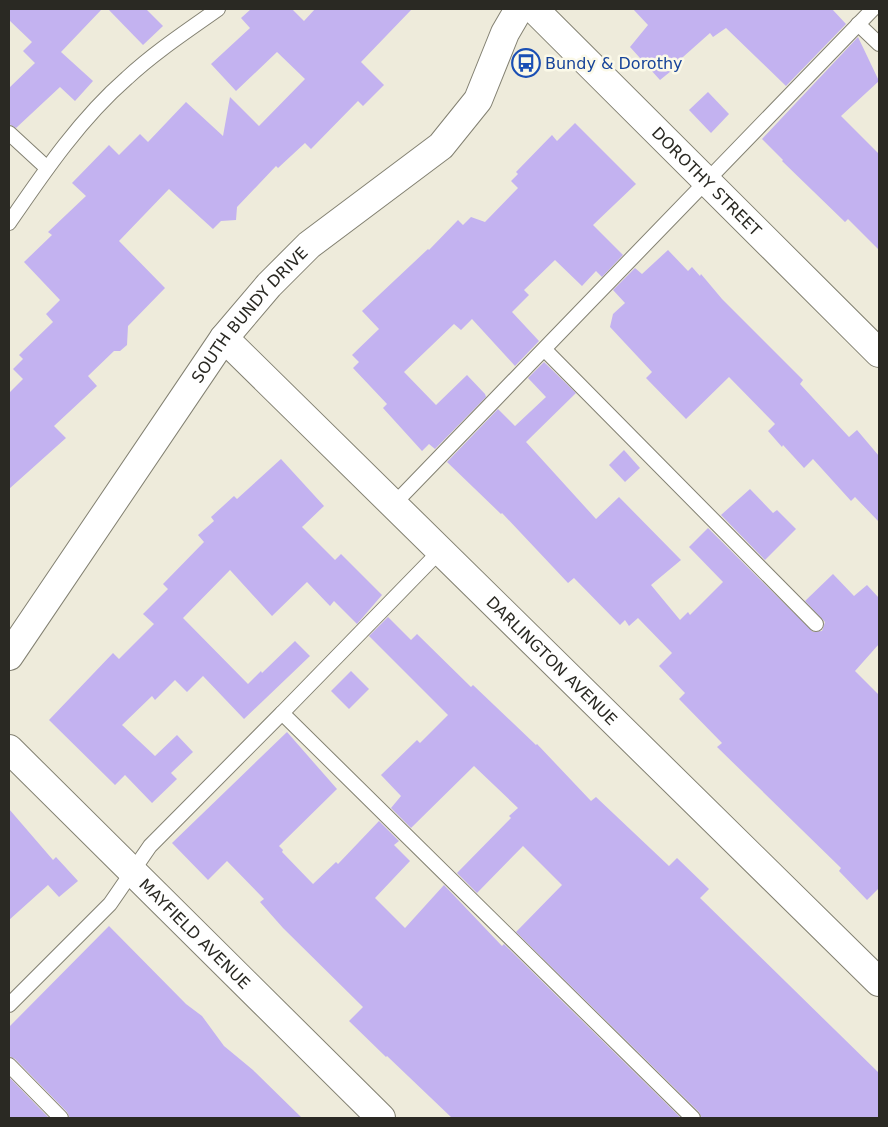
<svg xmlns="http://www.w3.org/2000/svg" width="888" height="1127" viewBox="0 0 888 1127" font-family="'DejaVu Sans',sans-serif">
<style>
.building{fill:#c3b2f0}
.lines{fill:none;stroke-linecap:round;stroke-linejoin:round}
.lane-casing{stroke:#838172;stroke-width:16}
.street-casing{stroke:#838172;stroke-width:30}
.secondary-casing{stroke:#838172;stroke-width:30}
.lane{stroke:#fff;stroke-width:14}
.street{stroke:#fff;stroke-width:28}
.secondary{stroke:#fff;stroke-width:28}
.labels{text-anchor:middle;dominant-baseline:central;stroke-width:5;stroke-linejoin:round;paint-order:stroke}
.transit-label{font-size:16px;fill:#164399;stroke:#fbf9e8;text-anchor:start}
.street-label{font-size:16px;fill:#2a2923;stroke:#fbf9e8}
</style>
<rect width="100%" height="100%" fill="#eeebdb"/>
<!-- building -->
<g class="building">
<path d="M 9,9 L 102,9 L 61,52 L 93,81 L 75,101 L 60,87 L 16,128 L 9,124 L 9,88 L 35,63 L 23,51 L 32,42 L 9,20 Z"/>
<path d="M 108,9 L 146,9 L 163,26 L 143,45 Z"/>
<path d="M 251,9 L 292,9 L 304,21 L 315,9 L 412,9 L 361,62 L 384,85 L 363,106 L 358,101 L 311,149 L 305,143 L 278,168 L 276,166 L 237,207 L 236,220 L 221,221 L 213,229 L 169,189 L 119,241 L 165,288 L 128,326 L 127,345 L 120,351 L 114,351 L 88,376 L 97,386 L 54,426 L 66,438 L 9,489 L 9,393 L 23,379 L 13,369 L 23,359 L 19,355 L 53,322 L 46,314 L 60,300 L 24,262 L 52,235 L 48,232 L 86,196 L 72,183 L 109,145 L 119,155 L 140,134 L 148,142 L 186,102 L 223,136 L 230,97 L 259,126 L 305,79 L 277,52 L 236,91 L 211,64 L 250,28 L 241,18 Z"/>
<path d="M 633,9 L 832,9 L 846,24 L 786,86 L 726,28 L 713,37 L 710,33 L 674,65 L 676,67 L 660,80 L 630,47 L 648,25 Z"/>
<path d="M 858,37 L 879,81 L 841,116 L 879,154 L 879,250 L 848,219 L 845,222 L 782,161 L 783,160 L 762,139 Z"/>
<path d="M 708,92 L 729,114 L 711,133 L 689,110 Z"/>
<path d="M 575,123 L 636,184 L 593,225 L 623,255 L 602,277 L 596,271 L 582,286 L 555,260 L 524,290 L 529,295 L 512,312 L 539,341 L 515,366 L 472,319 L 461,330 L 454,324 L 404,372 L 436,405 L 467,375 L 485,394 L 486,397 L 435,449 L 429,444 L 422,451 L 383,408 L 387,404 L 353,368 L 359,362 L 352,355 L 379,329 L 362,311 L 428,249 L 429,250 L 458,220 L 463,225 L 471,217 L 485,222 L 518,188 L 511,181 L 518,174 L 516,172 L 552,135 L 557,141 Z"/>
<path d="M 668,250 L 688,271 L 692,267 L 700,276 L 701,274 L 722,299 L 803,380 L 800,384 L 849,437 L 857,430 L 879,456 L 879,522 L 855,497 L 851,501 L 813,459 L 804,468 L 783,445 L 782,447 L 768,431 L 775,424 L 729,377 L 686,419 L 646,378 L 652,372 L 610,327 L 613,314 L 625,303 L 613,290 L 635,268 L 642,274 Z"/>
<path d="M 544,362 L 576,393 L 526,442 L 596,519 L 619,497 L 681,560 L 651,585 L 680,620 L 688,612 L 690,615 L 723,582 L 689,547 L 708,528 L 813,632 L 822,631 L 825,622 L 805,601 L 833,574 L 854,596 L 867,585 L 879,598 L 879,644 L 855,671 L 879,695 L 879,888 L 867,900 L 839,871 L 841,868 L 717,747 L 722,743 L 679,699 L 685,693 L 659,666 L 672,653 L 638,618 L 629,626 L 625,620 L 620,625 L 574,578 L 568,583 L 502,513 L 501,514 L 447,462 L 498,409 L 515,426 L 546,397 L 528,378 Z"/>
<path d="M 624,450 L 640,468 L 625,482 L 609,465 Z"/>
<path d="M 281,459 L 324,506 L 302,527 L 335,560 L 341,554 L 382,595 L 357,624 L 334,601 L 330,606 L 307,582 L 272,616 L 230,570 L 183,618 L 248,684 L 261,671 L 262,673 L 295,641 L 310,656 L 244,719 L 203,676 L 187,692 L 175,680 L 155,700 L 152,696 L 122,725 L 155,756 L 177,735 L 193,752 L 171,773 L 177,779 L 152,803 L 125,775 L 115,785 L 49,720 L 113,653 L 119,659 L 154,624 L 143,614 L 168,589 L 163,584 L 204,542 L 198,535 L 214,521 L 211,517 L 234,496 L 237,499 Z"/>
<path d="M 750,489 L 773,513 L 777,510 L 796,529 L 765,560 L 721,515 Z"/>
<path d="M 388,617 L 411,640 L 417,634 L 471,687 L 473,685 L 536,745 L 537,744 L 591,801 L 596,797 L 669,866 L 677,858 L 709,889 L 700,898 L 879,1073 L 879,1118 L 702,1118 L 699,1112 L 516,932 L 562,885 L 523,846 L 477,893 L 457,873 L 511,818 L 509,816 L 518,808 L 474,766 L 411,828 L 391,808 L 401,796 L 381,775 L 417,740 L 420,743 L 448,715 L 369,636 Z"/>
<path d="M 351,671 L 369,689 L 349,709 L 331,691 Z"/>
<path d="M 287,732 L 337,789 L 279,846 L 283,850 L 282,852 L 313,884 L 336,862 L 338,864 L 379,821 L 399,841 L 394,845 L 410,861 L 375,898 L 405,928 L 444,885 L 502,946 L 504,944 L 681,1118 L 452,1118 L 387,1056 L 386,1057 L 349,1021 L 363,1007 L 283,928 L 260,902 L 264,899 L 227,861 L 208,880 L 172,843 Z"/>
<path d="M 9,809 L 53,860 L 56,857 L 78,881 L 59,897 L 48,885 L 9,920 Z"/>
<path d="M 109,926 L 186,1004 L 202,1016 L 224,1046 L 253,1070 L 302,1118 L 70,1118 L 67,1112 L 15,1059 L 9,1056 L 9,1027 Z"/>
<path d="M 9,1077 L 49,1118 L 9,1118 Z"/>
</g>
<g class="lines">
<defs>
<g id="lane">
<path d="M 858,24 L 879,44"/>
<path d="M 9,133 L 47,168"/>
<path d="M 9,223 C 44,172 80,119 127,78 C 155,52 187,31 218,9"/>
<path d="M 545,350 L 816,624"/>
<path d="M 394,504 L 873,9"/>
<path d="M 282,713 L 440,551"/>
<path d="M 9,1005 L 110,904 L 150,846 L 282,713 L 693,1118"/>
<path d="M 9,1065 L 61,1118"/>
</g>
<g id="street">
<path id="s1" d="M 534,9 L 879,353"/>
<path id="s2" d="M 224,338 L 879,982"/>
<path id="s3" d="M 9,749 L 381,1118"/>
</g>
<g id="secondary">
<path id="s4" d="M 9,656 L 224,338 L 269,285 L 309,245 L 441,146 L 478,100 L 505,33 L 519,9"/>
</g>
</defs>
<!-- lane casing -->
<use href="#lane" class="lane-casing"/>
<!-- street casing -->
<use href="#street" class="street-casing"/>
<!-- secondary casing -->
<use href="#secondary" class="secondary-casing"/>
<!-- lane -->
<use href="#lane" class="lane"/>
<!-- street -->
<use href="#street" class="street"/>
<!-- secondary -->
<use href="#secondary" class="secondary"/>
</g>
<!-- icons -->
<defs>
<symbol id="bus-ring" viewBox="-11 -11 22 22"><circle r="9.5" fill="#fbf9e8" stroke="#1a4fb4" stroke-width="1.5"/><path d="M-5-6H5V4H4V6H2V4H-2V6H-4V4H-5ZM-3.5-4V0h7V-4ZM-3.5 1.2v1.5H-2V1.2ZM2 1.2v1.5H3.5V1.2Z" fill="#1a4fb4"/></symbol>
</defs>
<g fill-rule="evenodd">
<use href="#bus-ring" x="510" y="47" width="32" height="32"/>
</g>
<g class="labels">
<!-- transit labels -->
<g class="transit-label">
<text x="545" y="63">Bundy &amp; Dorothy</text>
</g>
<!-- street labels -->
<g class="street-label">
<text stroke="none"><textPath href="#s1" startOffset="244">DOROTHY STREET</textPath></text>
<text stroke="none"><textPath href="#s4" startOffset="418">SOUTH BUNDY DRIVE</textPath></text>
<text stroke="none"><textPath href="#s2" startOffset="460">DARLINGTON AVENUE</textPath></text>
<text stroke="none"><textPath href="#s3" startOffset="262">MAYFIELD AVENUE</textPath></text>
</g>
</g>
<!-- border -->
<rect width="888" height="1127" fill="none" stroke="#2a2923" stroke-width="20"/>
</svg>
